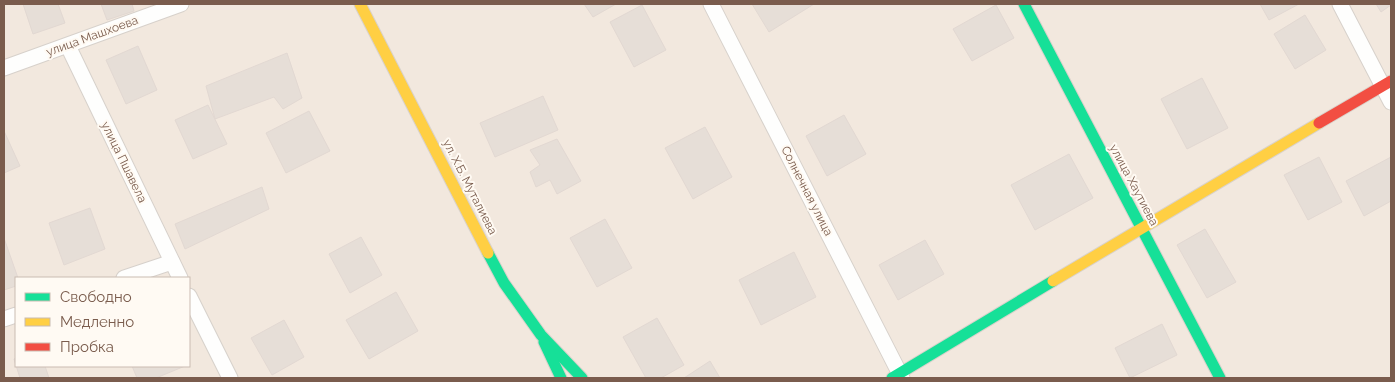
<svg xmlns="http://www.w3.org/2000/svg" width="1395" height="382" viewBox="0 0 1395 382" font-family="Raleway,sans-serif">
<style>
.residential{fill:#f2e8de;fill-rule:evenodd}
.building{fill:#e6ded7;stroke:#e2d8d2}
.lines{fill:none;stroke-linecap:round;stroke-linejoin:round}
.street-casing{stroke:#d7d1cb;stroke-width:17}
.fast-casing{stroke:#d9d2cb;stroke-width:13}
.slow-casing{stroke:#d9d2cb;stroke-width:13}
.jam-casing{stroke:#d9d2cb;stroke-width:13}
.street{stroke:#fefefd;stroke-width:15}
.fast{stroke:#16e098;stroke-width:11}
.slow{stroke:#ffcf43;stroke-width:11}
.jam{stroke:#f24e42;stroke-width:11}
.labels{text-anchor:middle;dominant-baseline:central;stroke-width:4;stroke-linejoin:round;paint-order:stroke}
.street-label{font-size:12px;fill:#7a5c4d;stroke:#fffaf3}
</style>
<rect width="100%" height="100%" fill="#f9f5f0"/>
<!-- residential -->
<path class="residential" d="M 4,4 L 1391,4 L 1391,378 L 4,378 ZM 16,278 L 189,278 L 189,366 L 16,366 Z"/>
<!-- building -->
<g class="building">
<path d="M 23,4 L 58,4 L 65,23 L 33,34 Z"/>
<path d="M 101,4 L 132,4 L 134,11 L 107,20 Z"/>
<path d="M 584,4 L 616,4 L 593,17 Z"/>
<path d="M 752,4 L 814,4 L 769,32 Z"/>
<path d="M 1260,4 L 1299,4 L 1269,20 Z"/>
<path d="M 1376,4 L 1391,4 L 1391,5 L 1381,12 Z"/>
<path d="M 642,5 L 666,50 L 634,67 L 610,22 Z"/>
<path d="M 996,5 L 1014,38 L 972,61 L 953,29 Z"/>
<path d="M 1305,15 L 1326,50 L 1295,69 L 1274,34 Z"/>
<path d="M 138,46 L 157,90 L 126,104 L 106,60 Z"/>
<path d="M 287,53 L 302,98 L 283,109 L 274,97 L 215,119 L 206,86 Z"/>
<path d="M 1202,78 L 1228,128 L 1187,149 L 1161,99 Z"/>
<path d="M 543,96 L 558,130 L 495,157 L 480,123 Z"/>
<path d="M 208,105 L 227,144 L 193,159 L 175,120 Z"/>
<path d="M 309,111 L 330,151 L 286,173 L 266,133 Z"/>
<path d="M 844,115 L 866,154 L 827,176 L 806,136 Z"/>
<path d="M 705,127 L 732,177 L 693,199 L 665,148 Z"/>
<path d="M 4,131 L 20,166 L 4,173 Z"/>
<path d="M 557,139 L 581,181 L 557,194 L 550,180 L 536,187 L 530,172 L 540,165 L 530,150 Z"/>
<path d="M 1069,154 L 1093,198 L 1035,230 L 1011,185 Z"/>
<path d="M 1319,157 L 1342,202 L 1308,220 L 1284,175 Z"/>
<path d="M 1391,157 L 1391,201 L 1364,216 L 1346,181 Z"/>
<path d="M 262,187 L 269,209 L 185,249 L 175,224 Z"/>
<path d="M 90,208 L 105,249 L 64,265 L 49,223 Z"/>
<path d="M 605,219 L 632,268 L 597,287 L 570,238 Z"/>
<path d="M 1205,229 L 1236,282 L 1207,298 L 1177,245 Z"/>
<path d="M 361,237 L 382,275 L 350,293 L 329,254 Z"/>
<path d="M 4,238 L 18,278 L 16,278 L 16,286 L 4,290 Z"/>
<path d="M 925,240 L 944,274 L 898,300 L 879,265 Z"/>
<path d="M 794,252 L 816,297 L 761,325 L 739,280 Z"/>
<path d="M 396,292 L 418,331 L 369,359 L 346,320 Z"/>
<path d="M 657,318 L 684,365 L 661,378 L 646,378 L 623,337 Z"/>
<path d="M 284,320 L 304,357 L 272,375 L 251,338 Z"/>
<path d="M 1162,324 L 1177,355 L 1130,378 L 1115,348 Z"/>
<path d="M 16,358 L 16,366 L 45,366 L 49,378 L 20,378 L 14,359 Z"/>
<path d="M 710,361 L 720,378 L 684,378 Z"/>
<path d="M 132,366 L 185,366 L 156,378 L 137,378 Z"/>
</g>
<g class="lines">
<defs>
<g id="street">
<path d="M 711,4 L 902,378"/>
<path d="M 1340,4 L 1391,102"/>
<path d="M 68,46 L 180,278"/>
<path d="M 4,68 L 181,4"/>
<path d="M 124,278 L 172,262"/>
<path d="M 189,296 L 230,378"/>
<path d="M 4,319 L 16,315"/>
</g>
<g id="fast">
<path d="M 1024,4 L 1220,378"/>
<path d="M 488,253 L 504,283 L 541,335 L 582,378"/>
<path d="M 544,342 L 561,378"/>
<path d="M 892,378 L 1053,281"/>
</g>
<g id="slow">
<path d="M 360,4 L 488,253"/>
<path d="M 1053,281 L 1319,123"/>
</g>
<path id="jam" d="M 1319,123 L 1391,81"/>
</defs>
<!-- street casing -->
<use href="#street" class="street-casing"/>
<!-- fast casing -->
<use href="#fast" class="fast-casing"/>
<!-- slow casing -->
<use href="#slow" class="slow-casing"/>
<!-- jam casing -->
<use href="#jam" class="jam-casing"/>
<!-- street -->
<use href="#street" class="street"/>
<!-- fast -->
<use href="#fast" class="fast"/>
<!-- slow -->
<use href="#slow" class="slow"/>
<!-- jam -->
<use href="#jam" class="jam"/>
</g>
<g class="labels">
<!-- street labels -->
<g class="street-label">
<text transform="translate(92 36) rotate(-20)">улица Машхоева</text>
<text transform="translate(124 162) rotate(64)">улица Пшавела</text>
<text transform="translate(1134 185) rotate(62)">улица Хаутиева</text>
<text transform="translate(470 187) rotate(63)">ул. Х.Б. Муталиева</text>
<text transform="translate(807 191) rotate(63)">Солнечная улица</text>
</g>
</g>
<!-- border -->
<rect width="1395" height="382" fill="none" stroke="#7a5c4d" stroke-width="10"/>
<!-- legend -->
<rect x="15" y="277" width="175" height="90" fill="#fffaf3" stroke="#cabbb1"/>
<rect x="25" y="293" width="25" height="8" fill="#16e098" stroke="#cabbb1"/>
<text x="60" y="302" font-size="15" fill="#7a5c4d">Свободно</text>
<rect x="25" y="318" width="25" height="8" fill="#ffcf43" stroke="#cabbb1"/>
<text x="60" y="327" font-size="15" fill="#7a5c4d">Медленно</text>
<rect x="25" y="343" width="25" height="8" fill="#f24e42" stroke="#cabbb1"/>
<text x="60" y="352" font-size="15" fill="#7a5c4d">Пробка</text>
</svg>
